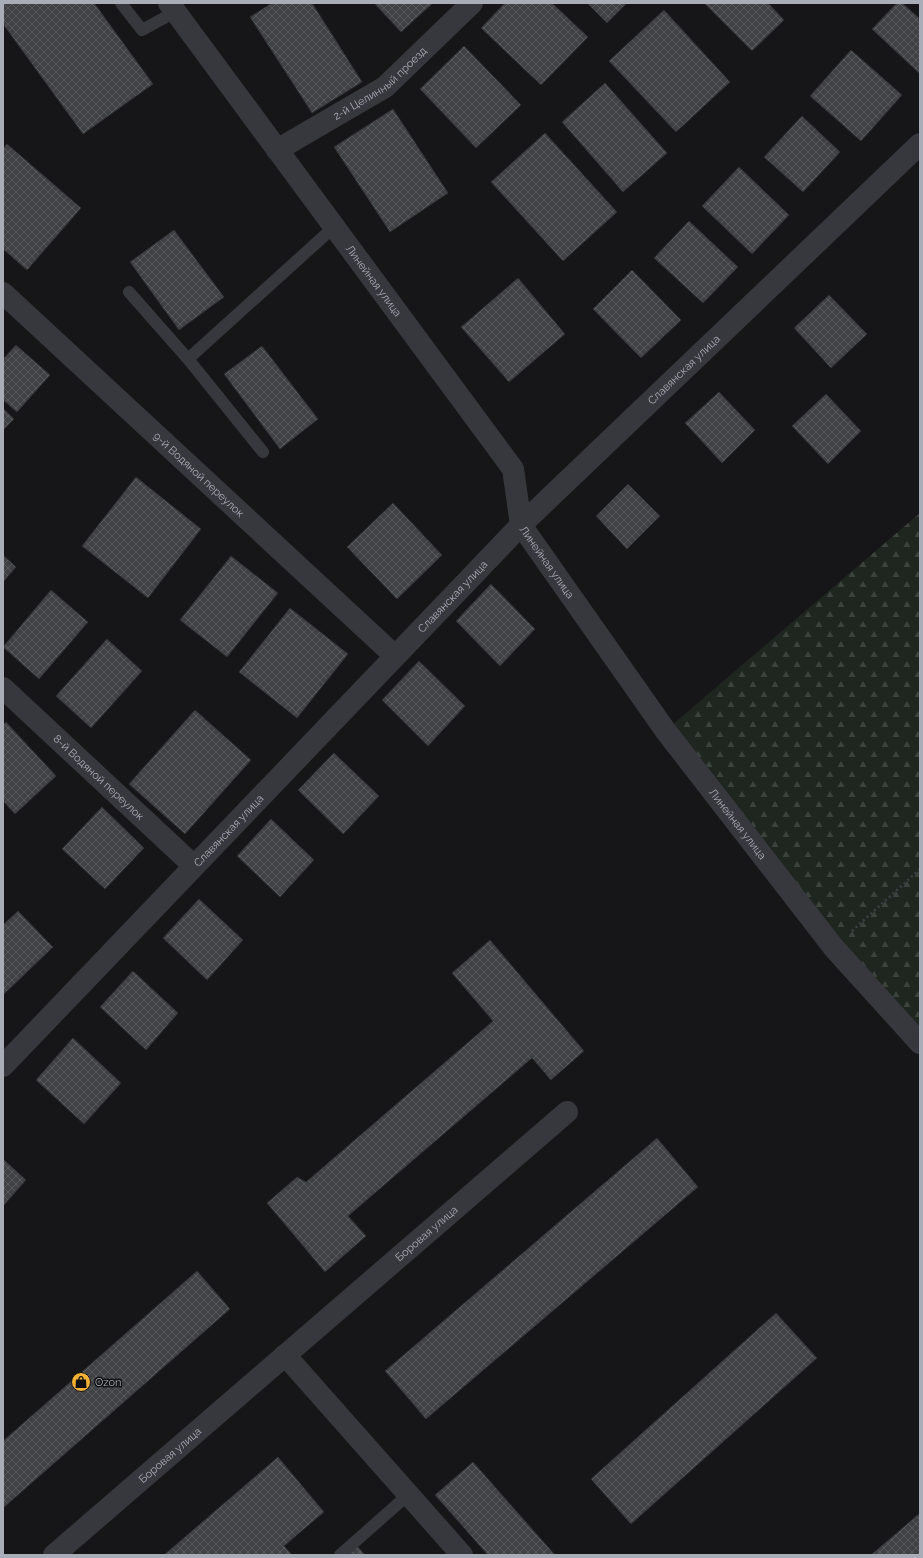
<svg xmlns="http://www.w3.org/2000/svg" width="923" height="1558" viewBox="0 0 923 1558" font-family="Raleway,sans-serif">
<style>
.forest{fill:url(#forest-firs)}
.building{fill:url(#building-cross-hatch);stroke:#303034}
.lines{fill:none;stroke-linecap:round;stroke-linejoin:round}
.path{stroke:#3d3f44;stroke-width:2.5;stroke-dasharray:2 3;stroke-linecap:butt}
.service{stroke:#37383d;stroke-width:12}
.minor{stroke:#37383d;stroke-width:22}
.labels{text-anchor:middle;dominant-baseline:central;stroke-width:3;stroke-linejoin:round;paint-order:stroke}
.street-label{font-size:11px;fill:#a8adb8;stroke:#111113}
.poi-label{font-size:11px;fill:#a8adb8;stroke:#111113;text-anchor:start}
</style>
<defs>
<pattern id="forest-firs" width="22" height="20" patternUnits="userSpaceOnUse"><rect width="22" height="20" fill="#1e261f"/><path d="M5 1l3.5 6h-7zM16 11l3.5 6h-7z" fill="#3c433d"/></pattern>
<pattern id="building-cross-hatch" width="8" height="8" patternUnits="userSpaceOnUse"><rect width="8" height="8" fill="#404145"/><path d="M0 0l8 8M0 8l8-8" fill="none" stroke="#595a5e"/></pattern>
</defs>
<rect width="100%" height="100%" fill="#161618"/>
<!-- forest -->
<path class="forest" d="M 920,513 L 920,1043 L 665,731 Z"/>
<!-- building -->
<g class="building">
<path d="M 3,3 L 94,3 L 153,84 L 83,134 L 3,24 Z"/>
<path d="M 272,3 L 312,3 L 362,82 L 312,113 L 250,17 Z"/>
<path d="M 374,3 L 433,3 L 401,32 Z"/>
<path d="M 505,3 L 552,3 L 588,37 L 541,85 L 481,28 Z"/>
<path d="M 587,3 L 627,3 L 607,23 Z"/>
<path d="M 704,3 L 768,3 L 784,20 L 752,51 Z"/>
<path d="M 897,3 L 902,3 L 920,19 L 920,74 L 872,29 Z"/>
<path d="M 664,10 L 730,82 L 676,132 L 609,61 Z"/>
<path d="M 464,46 L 521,105 L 476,148 L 420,89 Z"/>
<path d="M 851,50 L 902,95 L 861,141 L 810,96 Z"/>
<path d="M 605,83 L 667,153 L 623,192 L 562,122 Z"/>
<path d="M 393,109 L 448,193 L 390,232 L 334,147 Z"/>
<path d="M 802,116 L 840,152 L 803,192 L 764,157 Z"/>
<path d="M 545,133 L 617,212 L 563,261 L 491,182 Z"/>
<path d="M 7,144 L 81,208 L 27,270 L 3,249 L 3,149 Z"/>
<path d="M 739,167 L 789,215 L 752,254 L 702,206 Z"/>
<path d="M 689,221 L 738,267 L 703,303 L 654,258 Z"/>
<path d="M 174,230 L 224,297 L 179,330 L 130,262 Z"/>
<path d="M 632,270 L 681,320 L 641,358 L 593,309 Z"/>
<path d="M 518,278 L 565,334 L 509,382 L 461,327 Z"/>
<path d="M 829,295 L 867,334 L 831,368 L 794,328 Z"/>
<path d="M 16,345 L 50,375 L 17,412 L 3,400 L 3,359 Z"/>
<path d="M 262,346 L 318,419 L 280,449 L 224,374 Z"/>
<path d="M 719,392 L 755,430 L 722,463 L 685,423 Z"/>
<path d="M 826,394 L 861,431 L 828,464 L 792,426 Z"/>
<path d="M 3,408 L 14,419 L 3,430 Z"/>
<path d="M 136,477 L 201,529 L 148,598 L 82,546 Z"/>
<path d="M 628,484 L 660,516 L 627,549 L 596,516 Z"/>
<path d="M 393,503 L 442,555 L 397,599 L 347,547 Z"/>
<path d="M 3,555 L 16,567 L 3,582 Z"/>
<path d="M 231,556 L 278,593 L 227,657 L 180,620 Z"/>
<path d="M 491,584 L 535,629 L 500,666 L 456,621 Z"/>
<path d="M 51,590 L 88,622 L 39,679 L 3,647 Z"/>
<path d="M 290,608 L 348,654 L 297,718 L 239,672 Z"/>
<path d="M 107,639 L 142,671 L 91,728 L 56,696 Z"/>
<path d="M 419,661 L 465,706 L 428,746 L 382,700 Z"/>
<path d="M 195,710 L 251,760 L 185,834 L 129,784 Z"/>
<path d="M 6,722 L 56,776 L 15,814 L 3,801 L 3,725 Z"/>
<path d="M 334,753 L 379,796 L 343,834 L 298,790 Z"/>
<path d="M 102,807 L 144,848 L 105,889 L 62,849 Z"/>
<path d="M 271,819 L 314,860 L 280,897 L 237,856 Z"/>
<path d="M 199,899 L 243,940 L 207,980 L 163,938 Z"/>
<path d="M 18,911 L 53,947 L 3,995 L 3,925 Z"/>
<path d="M 490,940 L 584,1051 L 551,1080 L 532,1058 L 348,1216 L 366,1236 L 325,1272 L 267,1203 L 297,1177 L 306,1182 L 493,1021 L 452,973 Z"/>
<path d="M 133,971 L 178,1013 L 146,1050 L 100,1007 Z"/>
<path d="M 73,1038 L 121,1083 L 84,1124 L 36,1080 Z"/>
<path d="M 657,1138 L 698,1187 L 426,1419 L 385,1371 Z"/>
<path d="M 3,1159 L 26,1180 L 3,1206 Z"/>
<path d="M 197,1271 L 230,1309 L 3,1508 L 3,1441 Z"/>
<path d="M 776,1313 L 817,1358 L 631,1524 L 591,1479 Z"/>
<path d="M 278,1457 L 324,1512 L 284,1546 L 292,1555 L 164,1555 Z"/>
<path d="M 473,1462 L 555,1555 L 488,1555 L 435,1495 Z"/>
<path d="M 920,1513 L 920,1555 L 871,1555 Z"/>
<path d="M 353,1541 L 365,1555 L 337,1555 Z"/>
</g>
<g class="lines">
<!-- path -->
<path class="path" d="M 852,931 L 920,869"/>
<!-- service -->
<g class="service">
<path d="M 121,3 L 142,30 L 175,12"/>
<path d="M 129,292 L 188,359"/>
<path d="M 263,452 L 188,359 L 334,227"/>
<path d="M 340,1555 L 409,1494"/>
</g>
<!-- minor -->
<g class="minor">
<path id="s1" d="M 169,3 L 513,469 L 521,525 L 665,730 L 834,948 L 920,1043"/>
<path id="s2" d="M 277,150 L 385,87 L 472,3"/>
<path id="s3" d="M 3,293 L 395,656"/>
<path id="s4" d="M 3,688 L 194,866"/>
<path id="s5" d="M 3,1066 L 521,525 L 920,144"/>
<path d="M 285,1355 L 462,1555"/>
<path id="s6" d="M 54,1555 L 567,1112"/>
</g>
</g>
<!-- icons -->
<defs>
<symbol id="shop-disc" viewBox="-11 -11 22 22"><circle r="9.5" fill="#f2b134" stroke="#111113"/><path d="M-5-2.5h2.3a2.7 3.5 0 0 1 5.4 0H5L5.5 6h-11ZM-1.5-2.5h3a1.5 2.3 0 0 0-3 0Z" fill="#111"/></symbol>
</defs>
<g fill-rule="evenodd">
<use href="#shop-disc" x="70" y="1371" width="22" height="22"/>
</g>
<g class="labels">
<!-- street labels -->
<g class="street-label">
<text stroke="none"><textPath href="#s2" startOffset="123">2-й Целинный проезд</textPath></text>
<text stroke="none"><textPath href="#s1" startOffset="345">Линейная улица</textPath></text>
<text stroke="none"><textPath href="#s5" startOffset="974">Славянская улица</textPath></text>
<text stroke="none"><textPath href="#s3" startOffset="267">9-й Водяной переулок</textPath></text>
<text stroke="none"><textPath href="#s1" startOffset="681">Линейная улица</textPath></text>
<text stroke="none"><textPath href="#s5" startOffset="650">Славянская улица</textPath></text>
<text stroke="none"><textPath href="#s4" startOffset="131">8-й Водяной переулок</textPath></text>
<text stroke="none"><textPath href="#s1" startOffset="1005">Линейная улица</textPath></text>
<text stroke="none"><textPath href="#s5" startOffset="326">Славянская улица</textPath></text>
<text stroke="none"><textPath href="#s6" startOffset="492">Боровая улица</textPath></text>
<text stroke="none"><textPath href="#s6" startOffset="153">Боровая улица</textPath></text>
</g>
<!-- poi labels -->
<g class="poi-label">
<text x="95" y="1382">Ozon</text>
</g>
</g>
<!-- border -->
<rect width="923" height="1558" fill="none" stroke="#a8adb8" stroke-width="8"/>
</svg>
